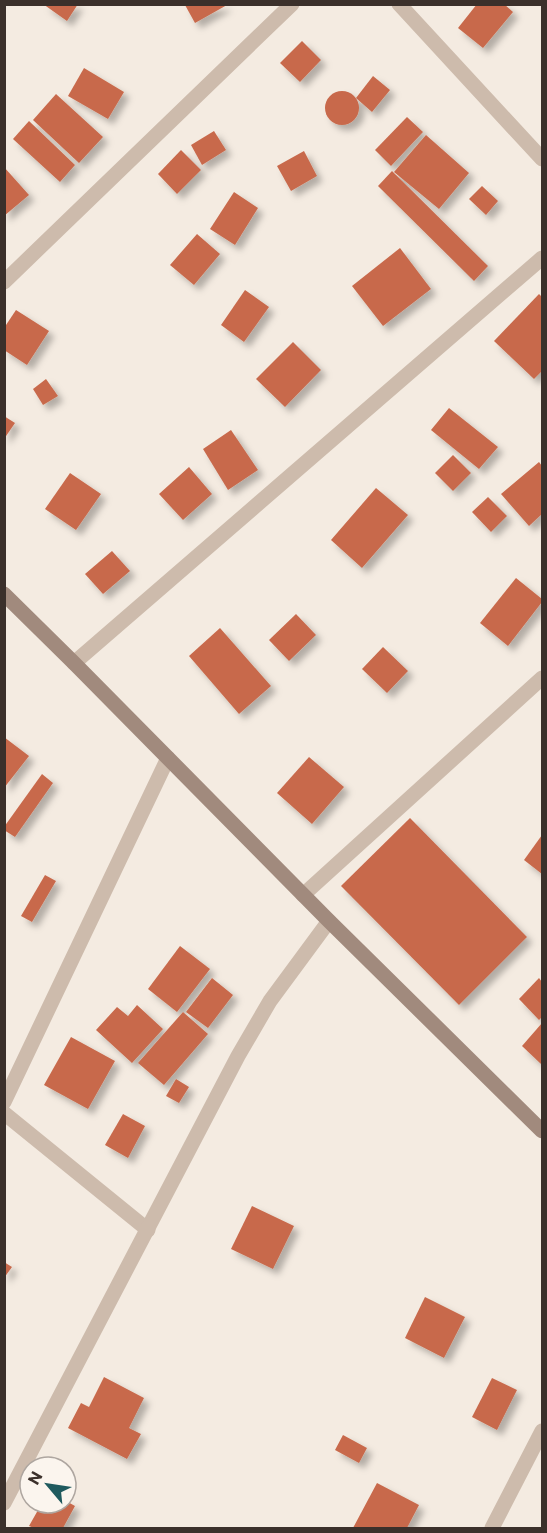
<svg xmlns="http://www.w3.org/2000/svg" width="547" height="1533" viewBox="0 0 547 1533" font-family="Commissioner,sans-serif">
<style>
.building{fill:#c8694b;filter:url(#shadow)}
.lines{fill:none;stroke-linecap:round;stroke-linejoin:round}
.street{stroke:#cdbbac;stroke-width:15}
.secondary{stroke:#a18a7d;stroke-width:15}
</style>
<defs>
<filter id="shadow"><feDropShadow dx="5.5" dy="5.5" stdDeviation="3" flood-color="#0004"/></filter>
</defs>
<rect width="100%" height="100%" fill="#f4ebe1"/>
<!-- building -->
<g class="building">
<path d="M 43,4 L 78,4 L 67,21 Z"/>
<path d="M 477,4 L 504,4 L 513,12 L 483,48 L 458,28 Z"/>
<path d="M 185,5 L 227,5 L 195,23 Z"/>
<path d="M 302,41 L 321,60 L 300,82 L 280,63 Z"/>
<path d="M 84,68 L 124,92 L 108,119 L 68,96 Z"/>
<path d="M 373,76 L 390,90 L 372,112 L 356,98 Z"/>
<circle cx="342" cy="108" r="17"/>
<path d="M 56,94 L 103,137 L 79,163 L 33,120 Z"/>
<path d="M 407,117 L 423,132 L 391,166 L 375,150 Z"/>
<path d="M 29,121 L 75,165 L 60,182 L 13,139 Z"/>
<path d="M 214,131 L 226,150 L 202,165 L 191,145 Z"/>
<path d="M 426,135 L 469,173 L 439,209 L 394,172 Z"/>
<path d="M 181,150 L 201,170 L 177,194 L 158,174 Z"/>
<path d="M 304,151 L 317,176 L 291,191 L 277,166 Z"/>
<path d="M 4,167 L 29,195 L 4,216 Z"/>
<path d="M 392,171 L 488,266 L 474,281 L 378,186 Z"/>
<path d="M 482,186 L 498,201 L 486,215 L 469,199 Z"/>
<path d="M 234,192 L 258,208 L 235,245 L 210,229 Z"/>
<path d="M 197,234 L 220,254 L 194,285 L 170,265 Z"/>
<path d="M 400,248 L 431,289 L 383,326 L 352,286 Z"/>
<path d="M 245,290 L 269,307 L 244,342 L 221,325 Z"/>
<path d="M 539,294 L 542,297 L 542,371 L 534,379 L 494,341 Z"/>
<path d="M 16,310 L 49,331 L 27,365 L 4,350 L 4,328 Z"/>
<path d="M 293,342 L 321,370 L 285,407 L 256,379 Z"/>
<path d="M 46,379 L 58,396 L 43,405 L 33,389 Z"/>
<path d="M 449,408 L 498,447 L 479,469 L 431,430 Z"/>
<path d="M 4,416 L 15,423 L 4,439 Z"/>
<path d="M 231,430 L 258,470 L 228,490 L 203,449 Z"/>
<path d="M 453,455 L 471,473 L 453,491 L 435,473 Z"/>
<path d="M 539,462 L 542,466 L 542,514 L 529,526 L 501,494 Z"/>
<path d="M 189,467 L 212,494 L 183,520 L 159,494 Z"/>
<path d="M 70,473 L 101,494 L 76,530 L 45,509 Z"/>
<path d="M 376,488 L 408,515 L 362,568 L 331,540 Z"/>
<path d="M 488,497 L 507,516 L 491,532 L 472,512 Z"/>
<path d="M 112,551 L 130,571 L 103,594 L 85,574 Z"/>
<path d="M 516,578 L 542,599 L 542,602 L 508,646 L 480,623 Z"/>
<path d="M 296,614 L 316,635 L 289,661 L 269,640 Z"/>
<path d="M 220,628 L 271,686 L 239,714 L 189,656 Z"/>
<path d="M 383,647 L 408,671 L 387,693 L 362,669 Z"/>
<path d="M 4,737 L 29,756 L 4,788 Z"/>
<path d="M 309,757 L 344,787 L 312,824 L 277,793 Z"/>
<path d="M 42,774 L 53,783 L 15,837 L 4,830 L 4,827 Z"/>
<path d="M 410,818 L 527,937 L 459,1005 L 341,886 Z"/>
<path d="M 542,835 L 542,874 L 524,860 Z"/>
<path d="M 45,875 L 56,881 L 32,922 L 21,916 Z"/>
<path d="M 180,946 L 210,969 L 177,1012 L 148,989 Z"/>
<path d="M 212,978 L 233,995 L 208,1028 L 186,1012 Z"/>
<path d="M 539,978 L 542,982 L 542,1017 L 539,1020 L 519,999 Z"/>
<path d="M 137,1005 L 163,1029 L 132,1063 L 96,1030 L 117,1007 L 128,1016 Z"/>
<path d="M 183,1012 L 208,1034 L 164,1085 L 138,1063 Z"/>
<path d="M 542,1023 L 542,1062 L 541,1064 L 522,1046 Z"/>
<path d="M 71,1037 L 115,1061 L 88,1109 L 44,1085 Z"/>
<path d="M 176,1079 L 189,1087 L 179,1103 L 166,1096 Z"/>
<path d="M 123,1114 L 145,1126 L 128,1158 L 105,1145 Z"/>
<path d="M 252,1206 L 294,1226 L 273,1269 L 231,1249 Z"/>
<path d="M 4,1262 L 12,1267 L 4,1278 Z"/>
<path d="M 425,1297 L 465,1317 L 444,1358 L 405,1338 Z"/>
<path d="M 104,1377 L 144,1398 L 129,1428 L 141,1434 L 127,1459 L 68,1428 L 81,1403 L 89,1407 Z"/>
<path d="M 492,1378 L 517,1390 L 497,1430 L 472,1417 Z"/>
<path d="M 343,1435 L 367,1448 L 359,1463 L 335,1450 Z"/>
<path d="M 377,1483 L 419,1505 L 407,1528 L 353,1528 Z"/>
<path d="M 66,1501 L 75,1506 L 63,1528 L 34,1528 L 29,1526 L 42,1503 L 66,1503 Z"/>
</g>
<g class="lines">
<!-- street -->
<g class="street">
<path d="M 399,4 L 542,159"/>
<path d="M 4,282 L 292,4"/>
<path d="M 74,663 L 542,258"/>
<path d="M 303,895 L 542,678"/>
<path d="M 4,1102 L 168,758"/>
<path d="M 4,1113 L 148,1230"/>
<path d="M 4,1503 L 238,1056 L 270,1001 L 329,921"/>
<path d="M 492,1528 L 542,1431"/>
</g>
<!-- secondary -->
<path class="secondary" d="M 4,594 L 74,663 L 329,921 L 542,1131"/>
</g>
<!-- border -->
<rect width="547" height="1533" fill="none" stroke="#3b302b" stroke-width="12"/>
<!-- north arrow -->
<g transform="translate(48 1485) rotate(299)"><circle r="28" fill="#fbf5ee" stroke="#aea6a0" stroke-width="1.5"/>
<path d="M0-4.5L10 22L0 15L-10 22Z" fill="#1f5a5e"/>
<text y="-9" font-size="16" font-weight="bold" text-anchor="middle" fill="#3b302b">N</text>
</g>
</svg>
